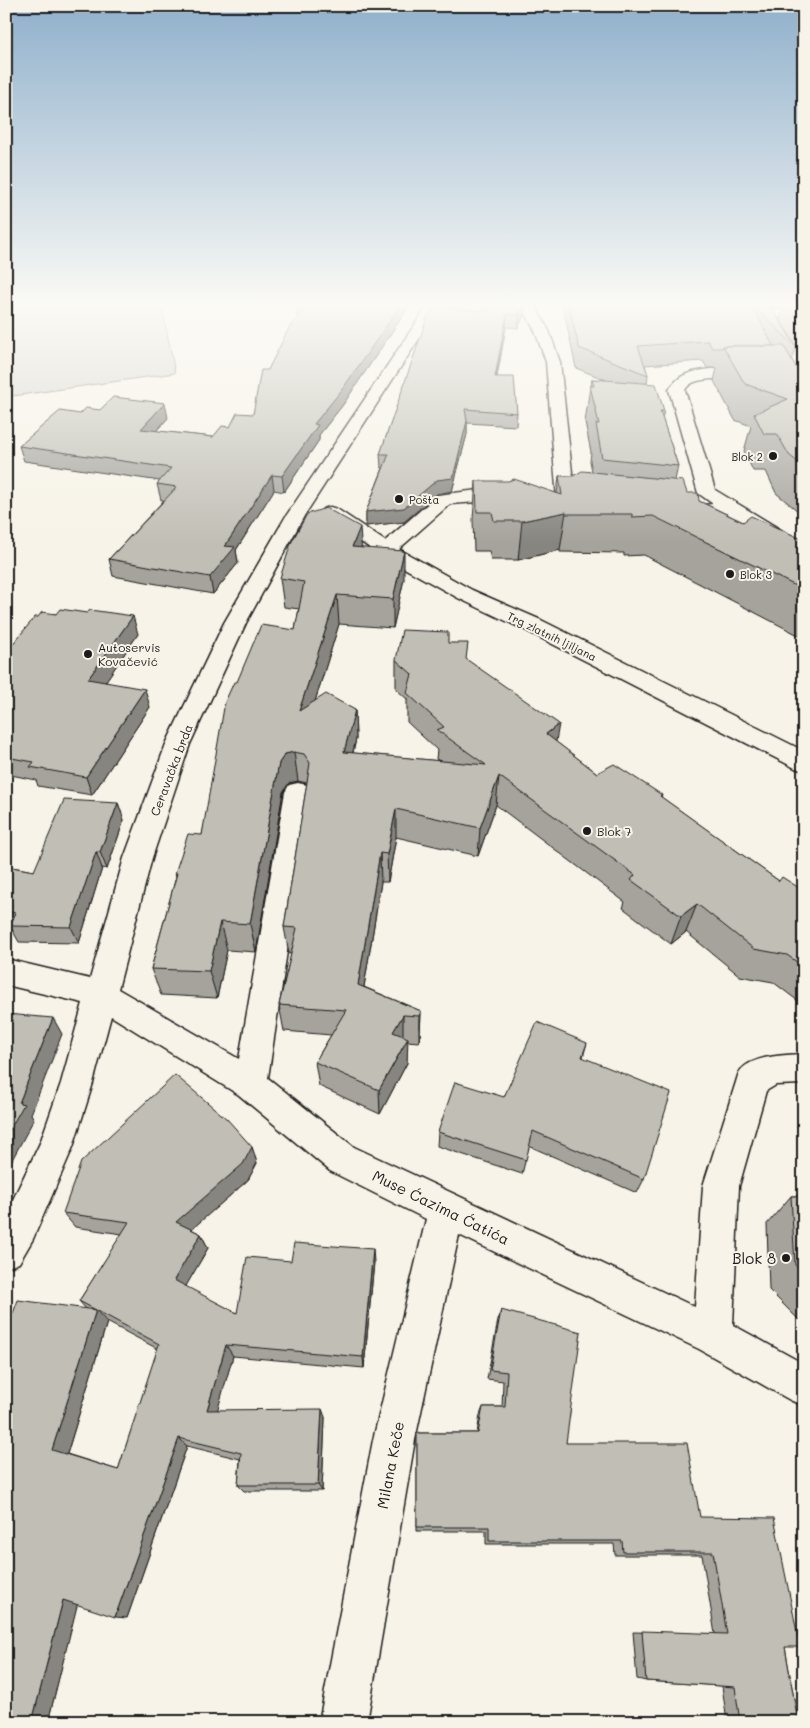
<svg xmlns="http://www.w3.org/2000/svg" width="810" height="1728" viewBox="0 0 810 1728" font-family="Mali,sans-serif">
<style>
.green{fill:#d7d3cb;stroke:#7a7874}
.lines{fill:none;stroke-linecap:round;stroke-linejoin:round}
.minor-casing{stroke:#1c1c1c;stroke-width:3}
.minor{fill:#f7f3e8;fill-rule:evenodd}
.wall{fill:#a5a39c;stroke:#1c1c1c;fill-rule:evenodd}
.shaded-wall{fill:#86857f;stroke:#1c1c1c}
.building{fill:#c0beb5;stroke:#1c1c1c;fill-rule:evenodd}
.poi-dot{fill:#1c1c1c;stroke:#f7f3e8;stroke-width:2}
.labels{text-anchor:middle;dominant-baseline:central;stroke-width:4;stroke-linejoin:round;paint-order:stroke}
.far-poi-label{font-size:11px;fill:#1c1c1c;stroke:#f7f3e8;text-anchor:start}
.far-street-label{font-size:11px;fill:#1c1c1c;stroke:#f7f3e8}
.poi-label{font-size:12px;fill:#1c1c1c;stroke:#f7f3e8;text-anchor:start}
.street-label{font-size:12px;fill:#1c1c1c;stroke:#f7f3e8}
.near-street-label{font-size:15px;fill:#1c1c1c;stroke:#f7f3e8}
.near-poi-label{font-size:15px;fill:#1c1c1c;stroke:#f7f3e8;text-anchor:end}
</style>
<rect width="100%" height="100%" fill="#f7f3e8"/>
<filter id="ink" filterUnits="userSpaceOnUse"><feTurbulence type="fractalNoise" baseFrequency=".02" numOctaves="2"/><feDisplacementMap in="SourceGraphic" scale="10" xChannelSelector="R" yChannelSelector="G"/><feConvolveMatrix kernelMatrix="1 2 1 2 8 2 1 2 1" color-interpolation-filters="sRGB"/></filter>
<g filter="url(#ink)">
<!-- green -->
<path class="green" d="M 6,302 L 161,302 L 175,373 L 6,397 Z"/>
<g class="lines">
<defs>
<g id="minor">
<path d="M 430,302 L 443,302 L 304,516 L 246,623 L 190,744 L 152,858 L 118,989 L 239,1059 L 285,792 L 289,785 L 298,783 L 307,785 L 311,792 L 268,1078 L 354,1147 L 695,1307 L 703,1186 L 736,1082 C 737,1079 738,1074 740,1071 C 753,1055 785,1055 804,1054 L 804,1084 L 776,1085 L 766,1091 L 739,1186 L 733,1325 L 804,1364 L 804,1406 L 790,1400 L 699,1349 L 459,1235 L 415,1440 L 367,1722 L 319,1722 L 373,1440 L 426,1219 L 330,1171 L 239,1095 L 111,1016 L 93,1083 L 73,1147 L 33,1239 L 19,1263 L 6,1268 L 6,1214 L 40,1143 L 61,1083 L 83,1003 L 6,985 L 6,959 L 90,979 L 124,858 L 166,744 L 224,623 L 286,516 Z"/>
<path d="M 520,302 L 533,302 L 549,331 L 560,362 L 575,500 L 573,504 L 566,506 L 559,504 L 557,500 L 546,362 L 535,331 Z"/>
<path d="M 737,305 L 804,312 L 804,320 L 732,312 L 730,309 L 732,306 Z"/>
<path d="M 711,369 L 804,369 L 804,379 L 711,379 C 701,380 690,381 685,390 L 715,490 L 786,533 L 789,537 L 786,541 L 779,543 L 772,541 L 726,513 C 708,516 690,520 672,516 L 670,512 L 672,508 L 713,504 L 698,493 L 669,390 C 680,372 692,372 711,369 Z"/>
<path d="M 478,490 L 518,494 L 521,498 L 518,502 L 512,504 L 478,502 L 450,504 L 399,549 L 472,590 L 541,620 L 804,751 L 804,771 L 795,768 L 525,630 L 458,598 L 379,554 L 323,517 L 321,513 L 323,509 L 330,507 L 337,509 L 385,541 L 438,495 Z"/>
</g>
</defs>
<!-- minor casing -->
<use href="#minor" class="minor-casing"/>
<!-- minor -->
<use href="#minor" class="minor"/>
</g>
<!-- wall -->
<g class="wall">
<path d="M 263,302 L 412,302 L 342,406 L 319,435 L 319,440 L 284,492 L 274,490 L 236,550 L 238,563 L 213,594 L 113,576 L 109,559 L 164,500 L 161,500 L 157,484 L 160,481 L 24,461 L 19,446 L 80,414 L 168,418 L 156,431 L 213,437 L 230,427 L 253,414 L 268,370 L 297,318 L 296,305 Z"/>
<path d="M 525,302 L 524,315 L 518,328 L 506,327 L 497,377 L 517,413 L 516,426 L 467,423 L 467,434 L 452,491 L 437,494 L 404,522 L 366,526 L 366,512 L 383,468 L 381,467 L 380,454 L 485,311 Z"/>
<path d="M 562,302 L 804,302 L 804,359 L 780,320 L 783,309 L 771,308 L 796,347 L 792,360 L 803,380 L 804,378 L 804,516 L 776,493 L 766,471 L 753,471 L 744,451 L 751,426 L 735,420 L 714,381 L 717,368 L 707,368 L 703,361 L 645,365 L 648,375 L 647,383 L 664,411 L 662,418 L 678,466 L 675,480 L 687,493 L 699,501 L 743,522 L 804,540 L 804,638 L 644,555 L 624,556 L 624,553 L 560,552 L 560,550 L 518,560 L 491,560 L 489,551 L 474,551 L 473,519 L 476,481 L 557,493 L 559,476 L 573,476 L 592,471 L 590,461 L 591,452 L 585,422 L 590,386 L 591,386 L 592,379 L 606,380 L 576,368 Z"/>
<path d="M 361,548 L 404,579 L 393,628 L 339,624 L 315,701 L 355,710 L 356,739 L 353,753 L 440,761 L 436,759 L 437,750 L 407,722 L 407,699 L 396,689 L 396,660 L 448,643 L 556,742 L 597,773 L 662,795 L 661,797 L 779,881 L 804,891 L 804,1004 L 802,1004 L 773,982 L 740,976 L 686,932 L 671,944 L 623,908 L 625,902 L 496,805 L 478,856 L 396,837 L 388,882 L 381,882 L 364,987 L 421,1011 L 420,1036 L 419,1042 L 407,1041 L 407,1063 L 380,1114 L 319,1086 L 315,1062 L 331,1035 L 284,1031 L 279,1005 L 291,954 L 289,954 L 284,927 L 307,783 L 298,781 L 289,783 L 283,792 L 256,952 L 227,950 L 217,998 L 161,995 L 151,969 L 176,877 L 175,873 L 202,835 L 237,682 L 295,630 L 299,609 L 284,607 L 280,578 Z"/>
<path d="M 56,614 L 138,634 L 105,682 L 150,707 L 92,795 L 38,786 L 36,780 L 6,774 L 6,652 L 38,617 Z"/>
<path d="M 118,803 L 124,820 L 107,869 L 102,868 L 79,943 L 19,942 L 10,926 L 6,925 L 6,866 L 34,871 Z"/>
<path d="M 587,1043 L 583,1057 L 644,1179 L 637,1193 L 529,1146 L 522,1174 L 437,1146 L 438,1132 L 504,1097 Z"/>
<path d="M 252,1147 L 257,1163 L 248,1180 L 191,1229 L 201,1234 L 208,1248 L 185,1287 L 237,1313 L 291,1261 L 374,1262 L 364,1368 L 233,1356 L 217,1410 L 325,1417 L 322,1491 L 244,1491 L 238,1485 L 240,1459 L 187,1446 L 127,1618 L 77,1604 L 48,1722 L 6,1722 L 86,1309 L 79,1301 L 122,1234 L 75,1227 L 63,1213 ZM 107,1322 L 158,1349 L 118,1470 L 67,1454 Z"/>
<path d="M 804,1192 L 804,1320 L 798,1319 L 769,1290 L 767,1224 L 791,1196 L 800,1196 Z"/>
<path d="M 501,1310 L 566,1443 L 700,1517 L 785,1647 L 798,1722 L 727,1722 L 722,1686 L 646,1681 L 637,1679 L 633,1632 L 715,1634 L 702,1555 L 615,1555 L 614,1544 L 486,1544 L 486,1531 L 417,1531 L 417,1433 L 477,1433 L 480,1415 L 483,1407 L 502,1407 L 503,1381 L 487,1379 L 498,1320 Z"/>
</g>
<!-- shaded-wall -->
<g class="shaded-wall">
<path d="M 403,302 L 412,302 L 342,406 L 319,435 L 319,440 L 284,492 L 282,476 L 314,424 Z"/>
<path d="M 525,302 L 524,315 L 518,328 L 519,315 Z"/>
<path d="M 507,314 L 506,327 L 494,390 L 495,377 Z"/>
<path d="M 165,403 L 168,418 L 144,444 L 141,429 Z"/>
<path d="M 467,421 L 467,434 L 452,491 L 437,494 L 404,522 L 366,526 L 366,512 Z"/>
<path d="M 272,475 L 274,490 L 236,550 L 238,563 L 213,594 L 210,577 L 225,546 Z"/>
<path d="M 566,512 L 560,550 L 518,560 L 522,521 Z"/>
<path d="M 360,527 L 362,556 L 352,547 Z"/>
<path d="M 404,551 L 404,579 L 393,628 L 393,599 Z"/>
<path d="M 337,595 L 339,624 L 303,740 L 299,711 Z"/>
<path d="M 133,616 L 138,634 L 95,697 L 88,679 Z"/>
<path d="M 145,689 L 150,707 L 92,795 L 86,777 Z"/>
<path d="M 355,710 L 356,739 L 346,781 L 344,752 Z"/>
<path d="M 559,724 L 554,753 L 546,734 Z"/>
<path d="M 294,752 L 298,781 L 289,783 L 283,792 L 256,952 L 250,924 L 279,763 L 285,754 Z"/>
<path d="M 499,776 L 496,805 L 478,856 L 480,828 Z"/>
<path d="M 118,803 L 124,820 L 107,869 L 100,852 Z"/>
<path d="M 396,809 L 396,837 L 388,882 L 387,854 Z"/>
<path d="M 96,852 L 102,868 L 79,943 L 71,927 Z"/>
<path d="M 380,853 L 381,882 L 360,1011 L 358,985 Z"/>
<path d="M 697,904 L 686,932 L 671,944 L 681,916 Z"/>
<path d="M 220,922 L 227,950 L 217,998 L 209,971 Z"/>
<path d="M 421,1011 L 420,1036 L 419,1042 L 419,1016 Z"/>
<path d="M 403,1015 L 403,1041 L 393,1032 Z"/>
<path d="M 53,1018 L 62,1034 L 31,1114 L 34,1119 L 6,1171 L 6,1136 Z"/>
<path d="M 408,1038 L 407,1063 L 380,1114 L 379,1090 Z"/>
<path d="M 252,1147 L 257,1163 L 248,1180 L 184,1236 L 176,1222 Z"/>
<path d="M 201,1234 L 208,1248 L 182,1293 L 174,1280 Z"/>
<path d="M 373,1249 L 374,1262 L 364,1368 L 363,1357 Z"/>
<path d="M 96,1310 L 107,1322 L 66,1457 L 52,1450 Z"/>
<path d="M 226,1345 L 233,1356 L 215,1419 L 207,1410 Z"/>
<path d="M 322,1409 L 325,1417 L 322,1491 L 318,1485 Z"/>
<path d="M 179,1438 L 187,1446 L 127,1618 L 115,1617 Z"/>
<path d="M 63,1600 L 78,1602 L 48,1722 L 32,1722 Z"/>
</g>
<!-- building -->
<g class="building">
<path d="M 298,302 L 403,302 L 341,391 L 314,424 L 318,425 L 282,476 L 272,475 L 225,546 L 235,547 L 210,577 L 109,559 L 177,487 L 157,484 L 171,468 L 19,446 L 60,411 L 80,414 L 86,408 L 100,410 L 113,397 L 165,403 L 141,429 L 213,437 L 222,426 L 230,427 L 237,413 L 253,414 L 261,370 L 268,370 L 289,328 L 307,305 L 296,304 Z"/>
<path d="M 486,302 L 525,302 L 519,315 L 507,314 L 495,377 L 514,377 L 517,413 L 465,409 L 467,421 L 453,478 L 437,480 L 404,508 L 366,512 L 389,454 L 380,454 L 427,318 L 435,306 L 485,311 Z"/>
<path d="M 568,302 L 768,302 L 796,347 L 751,303 L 773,346 L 723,346 L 722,348 L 712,348 L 708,341 L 638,346 L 648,375 L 579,348 Z"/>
<path d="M 786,302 L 804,302 L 804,329 Z"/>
<path d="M 723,346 L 784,346 L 804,382 L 804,467 L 789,455 L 777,434 L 764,434 L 754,414 L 788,399 L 745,384 Z"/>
<path d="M 592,379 L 656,384 L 664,411 L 660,411 L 678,466 L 602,458 L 596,424 L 599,424 L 590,386 L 594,386 Z"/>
<path d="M 582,471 L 683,481 L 687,493 L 698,493 L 699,501 L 743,522 L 751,516 L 804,540 L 804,590 L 653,516 L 632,517 L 632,514 L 566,514 L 566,512 L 522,521 L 494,521 L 492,512 L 477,512 L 476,481 L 508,481 L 514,479 L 562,495 L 559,476 L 573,476 Z"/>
<path d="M 326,508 L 360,527 L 352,547 L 404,551 L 393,599 L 337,595 L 299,711 L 326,694 L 355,710 L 344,752 L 486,765 L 437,730 L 444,727 L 407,693 L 412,674 L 396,660 L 402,630 L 448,632 L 448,643 L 468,643 L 466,659 L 559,724 L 546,734 L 597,773 L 614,764 L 662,795 L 660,796 L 779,881 L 782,877 L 804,891 L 804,967 L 787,955 L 754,949 L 697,904 L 681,916 L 631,880 L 635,875 L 499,776 L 480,828 L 396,809 L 387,854 L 380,853 L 358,985 L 421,1011 L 419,1016 L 403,1015 L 393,1032 L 408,1038 L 379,1090 L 315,1062 L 346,1010 L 279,1005 L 297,928 L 284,927 L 310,763 L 304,754 L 294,752 L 285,754 L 279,763 L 250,924 L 220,922 L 209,971 L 151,969 L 177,873 L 175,873 L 188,834 L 202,835 L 225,702 L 234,682 L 237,682 L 261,625 L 295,630 L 304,582 L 280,578 L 291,543 L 307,514 Z"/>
<path d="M 60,609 L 87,613 L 90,610 L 133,616 L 88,679 L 145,689 L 86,777 L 30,767 L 34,762 L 6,757 L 6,652 L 35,617 L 38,617 L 42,612 L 56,614 Z"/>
<path d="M 64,800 L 118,803 L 100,852 L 96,852 L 71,927 L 10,926 L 15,913 L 6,911 L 6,866 L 34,871 Z"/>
<path d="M 6,1014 L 53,1018 L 19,1103 L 24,1104 L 6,1136 Z"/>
<path d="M 537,1022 L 587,1043 L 582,1057 L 671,1093 L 644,1179 L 533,1131 L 526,1160 L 438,1132 L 455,1082 L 504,1097 Z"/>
<path d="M 175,1075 L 227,1119 L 252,1147 L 243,1164 L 176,1222 L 201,1234 L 174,1280 L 237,1313 L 247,1257 L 291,1261 L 294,1243 L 373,1249 L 363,1357 L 226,1345 L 207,1410 L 322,1409 L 318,1485 L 238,1485 L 241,1453 L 179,1438 L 115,1617 L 63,1600 L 32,1722 L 6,1722 L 6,1332 L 18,1300 L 96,1310 L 79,1301 L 129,1222 L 63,1213 L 81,1162 ZM 96,1310 L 159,1344 L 118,1470 L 52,1450 Z"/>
<path d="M 791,1196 L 804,1196 L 804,1274 L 795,1265 Z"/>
<path d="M 501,1310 L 581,1332 L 566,1443 L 687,1443 L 700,1517 L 774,1518 L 800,1647 L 785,1647 L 798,1722 L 740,1722 L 735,1687 L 646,1681 L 642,1631 L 727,1634 L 713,1552 L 623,1552 L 622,1541 L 489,1541 L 489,1527 L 417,1527 L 417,1433 L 478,1433 L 483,1407 L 505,1407 L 507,1372 L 490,1370 Z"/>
</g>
</g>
<!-- sky -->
<linearGradient id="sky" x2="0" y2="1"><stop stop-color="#90b0cc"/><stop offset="0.56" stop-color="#fbfaf5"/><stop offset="1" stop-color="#fbfaf5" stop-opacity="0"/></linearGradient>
<rect width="810" height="544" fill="url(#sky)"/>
<!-- markers -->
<g class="poi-dot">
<circle cx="773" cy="456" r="5"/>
<circle cx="399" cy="499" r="5"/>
<circle cx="730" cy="574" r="5"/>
<circle cx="88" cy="654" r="5"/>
<circle cx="587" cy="831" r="5"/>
<circle cx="786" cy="1258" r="5"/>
</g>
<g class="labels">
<!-- far-poi labels -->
<g class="far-poi-label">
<text x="763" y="456" text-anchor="end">Blok 2</text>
<text x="409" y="499">Pošta</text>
<text x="740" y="574">Blok 3</text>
</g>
<!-- far-street labels -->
<g class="far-street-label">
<text transform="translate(552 636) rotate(26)">Trg zlatnih ljiljana</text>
</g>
<!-- poi labels -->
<g class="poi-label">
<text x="98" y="647">Autoservis<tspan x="98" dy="14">Kovačević</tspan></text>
<text x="597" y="831">Blok 7</text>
</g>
<!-- street labels -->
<g class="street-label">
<text transform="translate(171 770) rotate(-69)">Ceravačka brda</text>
</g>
<!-- near-street labels -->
<g class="near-street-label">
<text transform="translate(441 1207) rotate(26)">Muse Ćazima Ćatića</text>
<text transform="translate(390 1465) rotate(-79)">Milana Keče</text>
</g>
<!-- near-poi labels -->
<g class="near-poi-label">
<text x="776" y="1258">Blok 8</text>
</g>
</g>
<!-- margin -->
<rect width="810" height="1728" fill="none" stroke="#f7f3e8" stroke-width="25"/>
<rect x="12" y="12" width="785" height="1703" fill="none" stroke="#1c1c1c" stroke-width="2" filter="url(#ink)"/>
</svg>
